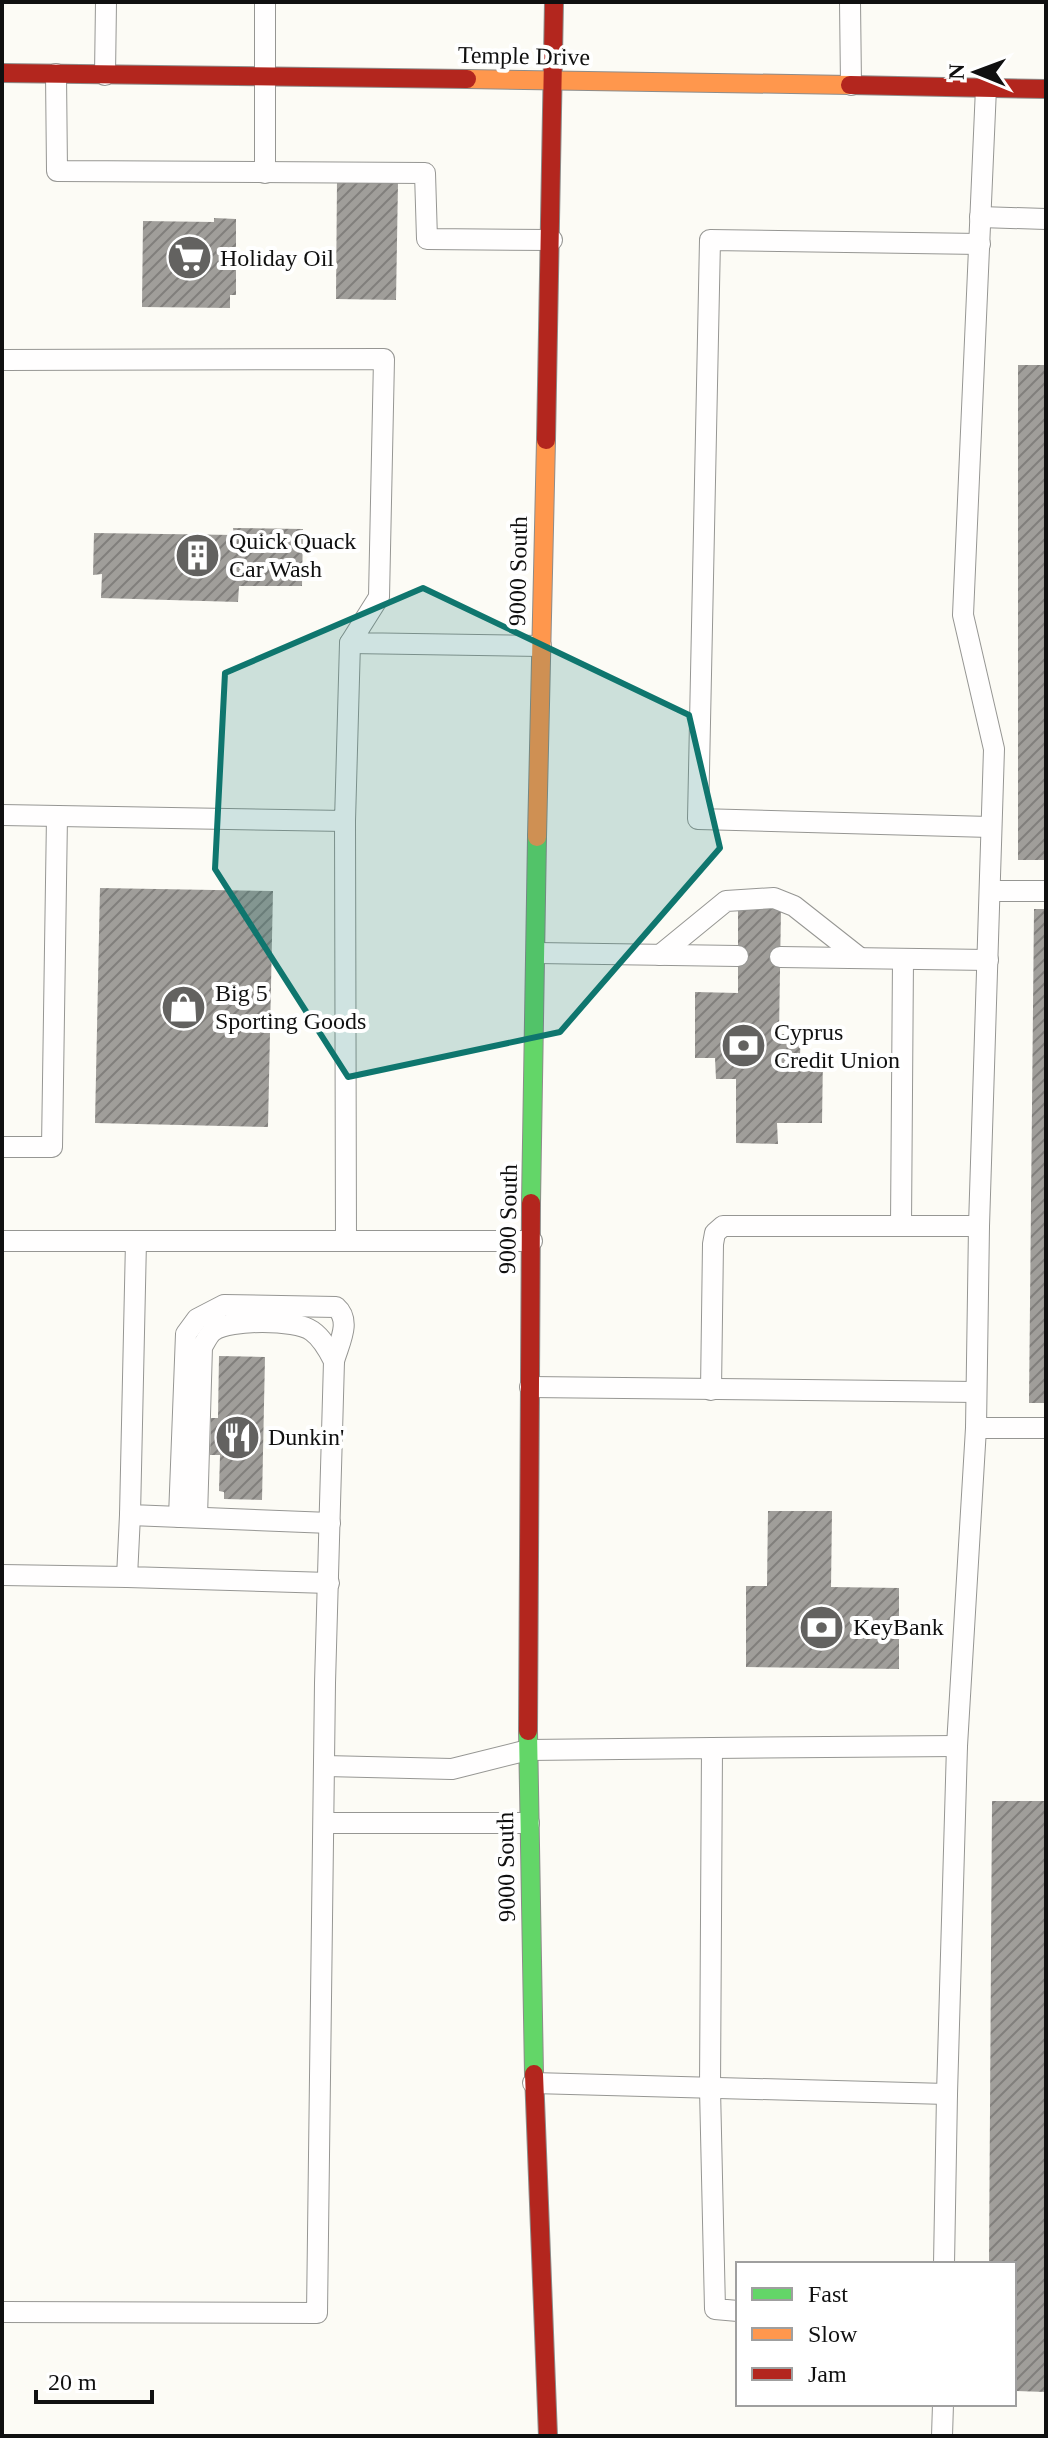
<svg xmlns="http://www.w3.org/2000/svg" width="1048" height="2438" viewBox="0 0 1048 2438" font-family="Georgia,serif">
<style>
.building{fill:url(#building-hatch)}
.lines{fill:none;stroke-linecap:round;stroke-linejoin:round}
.lane-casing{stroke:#969693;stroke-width:22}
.fast-casing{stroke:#8d8c8a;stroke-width:20}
.slow-casing{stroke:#8d8c8a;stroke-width:20}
.jam-casing{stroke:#8d8c8a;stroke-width:20}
.lane{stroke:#fffefe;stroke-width:20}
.fast{stroke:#63d668;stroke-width:18}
.slow{stroke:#ff974d;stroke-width:18}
.jam{stroke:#b3261e;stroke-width:18}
.marked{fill:#0f766e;fill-opacity:0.2;stroke:#0f766e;stroke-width:6;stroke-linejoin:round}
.labels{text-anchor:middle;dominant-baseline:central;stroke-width:8;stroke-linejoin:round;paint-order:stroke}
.street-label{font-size:24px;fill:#101010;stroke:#fff}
.poi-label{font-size:24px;fill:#101010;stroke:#fff;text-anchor:start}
</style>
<defs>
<pattern id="building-hatch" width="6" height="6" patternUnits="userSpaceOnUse" patternTransform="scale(2)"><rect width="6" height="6" fill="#a09e9a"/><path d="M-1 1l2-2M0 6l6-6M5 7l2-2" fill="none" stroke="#817f7c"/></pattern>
</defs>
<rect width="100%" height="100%" fill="#fcfbf5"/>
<!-- building -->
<g class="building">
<path d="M 337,181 L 398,182 L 396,300 L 336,299 Z"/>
<path d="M 214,218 L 236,219 L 236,295 L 230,295 L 230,308 L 142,307 L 143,221 L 214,222 Z"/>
<rect x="1018" y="365" width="28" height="495"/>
<path d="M 233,528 L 303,529 L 302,586 L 239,586 L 238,602 L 101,598 L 102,574 L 93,575 L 94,533 L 234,535 Z"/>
<path d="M 100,888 L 273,891 L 268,1127 L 95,1123 Z"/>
<path d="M 738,907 L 781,908 L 779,1034 L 801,1034 L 800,1055 L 823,1055 L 822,1123 L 777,1123 L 778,1144 L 736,1143 L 736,1079 L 716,1079 L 715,1058 L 695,1058 L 695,992 L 738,993 Z"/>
<path d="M 1034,909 L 1046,909 L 1046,1403 L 1029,1403 Z"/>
<path d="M 219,1356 L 265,1357 L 262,1500 L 224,1499 L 224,1492 L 219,1491 L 220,1455 L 210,1455 L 211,1418 L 218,1418 Z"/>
<path d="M 768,1511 L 832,1511 L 831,1587 L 899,1588 L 899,1669 L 746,1667 L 746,1586 L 767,1586 Z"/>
<path d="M 992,1801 L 1046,1801 L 1046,2392 L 1014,2391 L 1014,2264 L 989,2264 Z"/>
</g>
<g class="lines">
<defs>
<g id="lane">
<path d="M 850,2 L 851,85"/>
<path d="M 56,74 L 57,171 L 425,173 L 427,239 L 552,240"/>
<path d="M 105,75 L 106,2"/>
<path d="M 265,173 L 265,2"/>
<path d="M 980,217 L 1046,219"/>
<path d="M 980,244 L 710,240 L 698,819 L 990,827"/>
<path d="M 2,360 L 384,359 L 379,597 L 350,643 L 541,646"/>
<path d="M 2,815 L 345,821 L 350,643"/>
<path d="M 345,821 L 346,1241"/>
<path d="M 990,891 L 1046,891"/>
<path d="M 537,953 L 738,956"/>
<path d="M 660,955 L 726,901 L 774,898 L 794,906 L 860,958"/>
<path d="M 780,957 L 988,960"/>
<path d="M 2,1147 L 52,1147 L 57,816"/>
<path d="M 901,1225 L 903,959"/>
<path d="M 2,1241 L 532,1241"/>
<path d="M 136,1241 L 130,1515 L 330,1523"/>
<path d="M 530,1387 L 976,1392"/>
<path d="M 711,1390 L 713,1244 L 715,1233 L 723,1226 L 979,1226"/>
<path d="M 976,1428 L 1046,1428"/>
<path d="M 130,1515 L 127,1577 L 329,1583"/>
<path d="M 197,1517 L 202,1347 C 205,1342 209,1334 213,1331 C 230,1319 295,1319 312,1331 C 322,1338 328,1349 334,1361"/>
<path d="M 2,1575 L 127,1577"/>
<path d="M 712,1748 L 957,1746"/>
<path d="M 325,1766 L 452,1769 L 528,1750 L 712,1748 L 710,2089 L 715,2309 L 738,2311"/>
<path d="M 324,1823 L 529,1823"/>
<path d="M 533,2083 L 947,2094"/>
<path d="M 944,2264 L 947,2094 L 957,1746 L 976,1428 L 979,1226 L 994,749 L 963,615 L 986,88"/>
<path d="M 2,2312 L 317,2313 L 325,1683 L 334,1361 C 339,1343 352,1321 336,1307 L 224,1305 L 197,1319 L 186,1334 L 179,1517"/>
<path d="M 942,2436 L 943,2404"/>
</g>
<g id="fast">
<path d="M 531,1203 L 537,837"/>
<path d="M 528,1731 L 534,2074"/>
</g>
<g id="slow">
<path d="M 467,79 L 850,85"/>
<path d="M 537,837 L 546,440"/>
</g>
<g id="jam">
<path d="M 2,73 L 467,79"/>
<path d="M 850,85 L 1046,89"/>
<path d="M 546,440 L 554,2"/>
<path d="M 528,1731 L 531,1203"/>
<path d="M 534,2074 L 548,2436"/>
</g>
</defs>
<!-- lane casing -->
<use href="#lane" class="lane-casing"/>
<!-- fast casing -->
<use href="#fast" class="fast-casing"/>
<!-- slow casing -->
<use href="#slow" class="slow-casing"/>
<!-- jam casing -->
<use href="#jam" class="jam-casing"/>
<!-- lane -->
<use href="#lane" class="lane"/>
<!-- fast -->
<use href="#fast" class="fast"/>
<!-- slow -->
<use href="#slow" class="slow"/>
<!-- jam -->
<use href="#jam" class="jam"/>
</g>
<!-- marked area -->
<path class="marked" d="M 423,588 L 689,715 L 720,848 L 560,1032 L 348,1077 L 215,869 L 225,673 Z"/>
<!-- icons -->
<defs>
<symbol id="supermarket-disc" viewBox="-11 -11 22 22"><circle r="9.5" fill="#636260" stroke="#fff"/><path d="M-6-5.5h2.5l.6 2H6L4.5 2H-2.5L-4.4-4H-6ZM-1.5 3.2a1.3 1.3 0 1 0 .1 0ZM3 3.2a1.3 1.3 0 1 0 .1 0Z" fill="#fff"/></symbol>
<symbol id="building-disc" viewBox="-11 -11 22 22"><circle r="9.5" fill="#636260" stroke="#fff"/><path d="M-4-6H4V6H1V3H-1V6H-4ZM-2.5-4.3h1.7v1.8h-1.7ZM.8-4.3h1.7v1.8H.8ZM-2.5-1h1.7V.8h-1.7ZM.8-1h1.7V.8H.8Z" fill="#fff"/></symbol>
<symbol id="shop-disc" viewBox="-11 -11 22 22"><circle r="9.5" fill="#636260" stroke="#fff"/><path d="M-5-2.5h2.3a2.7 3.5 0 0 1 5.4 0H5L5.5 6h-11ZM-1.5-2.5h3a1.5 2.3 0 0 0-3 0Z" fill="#fff"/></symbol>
<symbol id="bank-disc" viewBox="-11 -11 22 22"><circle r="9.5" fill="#636260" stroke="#fff"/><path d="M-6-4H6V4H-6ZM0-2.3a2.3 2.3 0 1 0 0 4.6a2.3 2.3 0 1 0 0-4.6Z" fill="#fff"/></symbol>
<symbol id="restaurant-disc" viewBox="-11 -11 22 22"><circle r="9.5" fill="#636260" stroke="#fff"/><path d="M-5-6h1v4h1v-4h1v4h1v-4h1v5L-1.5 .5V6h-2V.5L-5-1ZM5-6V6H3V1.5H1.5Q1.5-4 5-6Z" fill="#fff"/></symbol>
</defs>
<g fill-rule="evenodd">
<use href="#supermarket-disc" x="164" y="232" width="51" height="51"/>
<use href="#building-disc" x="172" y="530" width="51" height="51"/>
<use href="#shop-disc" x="158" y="982" width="51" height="51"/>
<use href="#bank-disc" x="718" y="1020" width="51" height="51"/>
<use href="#restaurant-disc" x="212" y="1412" width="51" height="51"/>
<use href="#bank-disc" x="796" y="1602" width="51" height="51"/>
</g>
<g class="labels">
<!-- street labels -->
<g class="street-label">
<text transform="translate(524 56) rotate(1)">Temple Drive</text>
<text transform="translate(518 571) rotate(-89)">9000 South</text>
<text transform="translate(508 1219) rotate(-89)">9000 South</text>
<text transform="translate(506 1867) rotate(-91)">9000 South</text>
</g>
<!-- poi labels -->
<g class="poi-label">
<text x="220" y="258">Holiday Oil</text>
<text x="229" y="541">Quick Quack<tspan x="229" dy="28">Car Wash</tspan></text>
<text x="215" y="993">Big 5<tspan x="215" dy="28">Sporting Goods</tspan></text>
<text x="774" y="1032">Cyprus<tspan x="774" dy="28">Credit Union</tspan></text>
<text x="268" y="1437">Dunkin'</text>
<text x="853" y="1627">KeyBank</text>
</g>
</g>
<!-- border -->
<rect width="1048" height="2438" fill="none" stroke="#101010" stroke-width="8"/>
<!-- legend -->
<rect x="736" y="2262" width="280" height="144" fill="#ffffff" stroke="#9f9f9f" stroke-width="2"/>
<rect x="752" y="2288" width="40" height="12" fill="#63d668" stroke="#9f9f9f" stroke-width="2"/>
<text x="808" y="2302" font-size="24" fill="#101010">Fast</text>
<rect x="752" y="2328" width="40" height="12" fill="#ff974d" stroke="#9f9f9f" stroke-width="2"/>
<text x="808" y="2342" font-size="24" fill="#101010">Slow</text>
<rect x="752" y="2368" width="40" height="12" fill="#b3261e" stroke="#9f9f9f" stroke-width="2"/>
<text x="808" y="2382" font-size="24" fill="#101010">Jam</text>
<!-- north arrow -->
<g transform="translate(976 72) rotate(271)" stroke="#ffffff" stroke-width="6" paint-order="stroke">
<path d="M0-6L14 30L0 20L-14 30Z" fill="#101010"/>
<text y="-12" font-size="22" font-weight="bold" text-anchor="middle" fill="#101010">N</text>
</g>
<!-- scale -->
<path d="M36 2390v12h116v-12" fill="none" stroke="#101010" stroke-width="4"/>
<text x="48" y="2390" font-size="24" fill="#101010" stroke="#ffffff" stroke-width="6" paint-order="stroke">20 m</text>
</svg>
